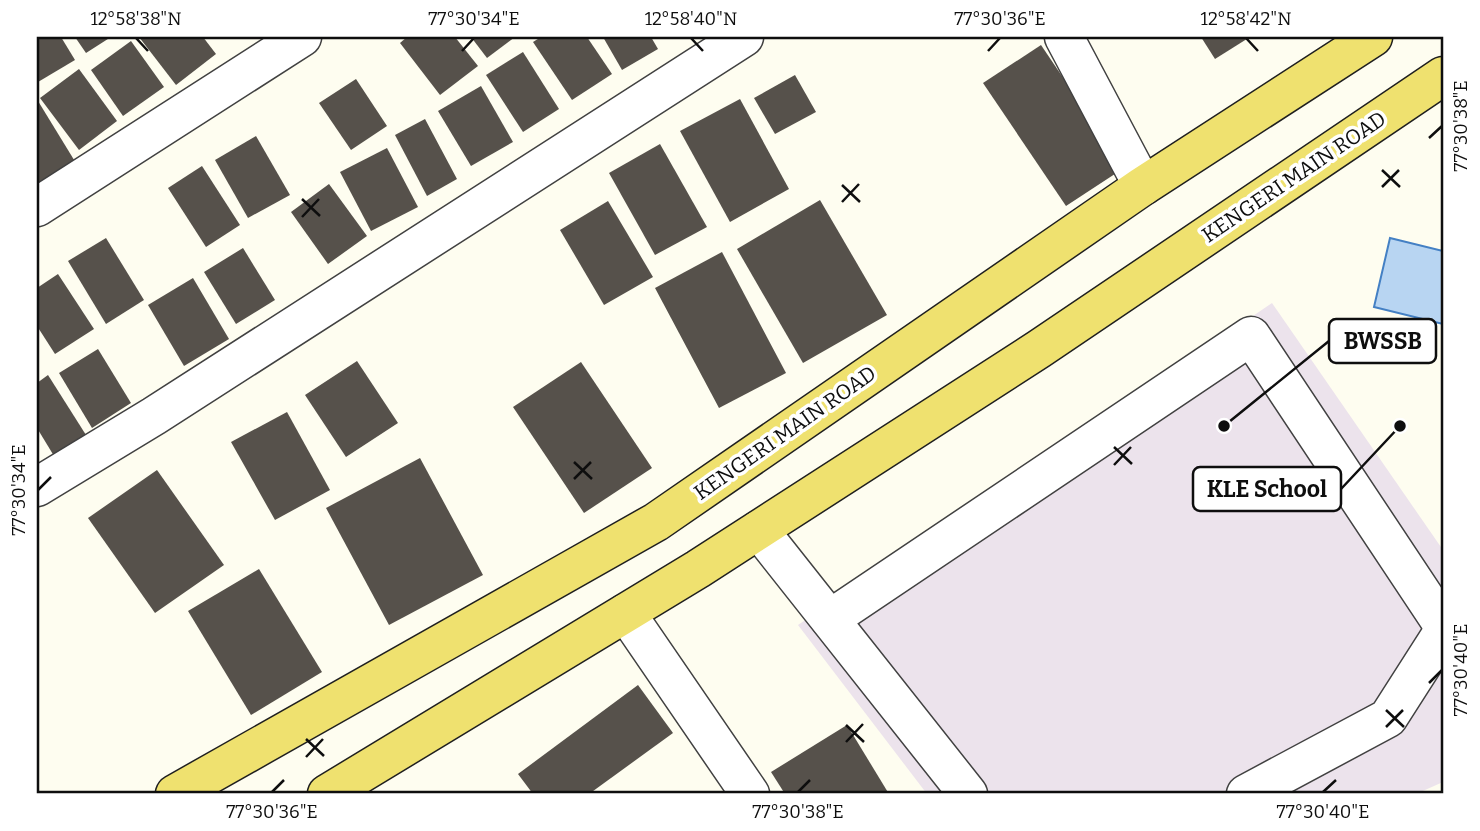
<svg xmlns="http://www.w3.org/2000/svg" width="1480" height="831" viewBox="0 0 1480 831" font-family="Bitter,serif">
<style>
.industrial{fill:#ece3ec}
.water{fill:#b8d5f2;stroke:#4480c4;stroke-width:2}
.building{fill:#56514b}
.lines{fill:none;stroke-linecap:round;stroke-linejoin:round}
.minor-casing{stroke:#414141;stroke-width:41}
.major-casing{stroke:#1f1f1f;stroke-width:41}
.minor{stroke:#fff;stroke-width:38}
.major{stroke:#efe16f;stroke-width:38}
.ticks{fill:none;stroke:#0e0e0e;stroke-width:2.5}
.labels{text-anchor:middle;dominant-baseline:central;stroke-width:7;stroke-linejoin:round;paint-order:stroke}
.street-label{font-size:21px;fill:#0e0e0e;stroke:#fff}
.leader{fill:none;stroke:#0e0e0e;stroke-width:2.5}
.callout-dot{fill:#0e0e0e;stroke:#fff;stroke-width:2.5}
.callout{fill:#fff;stroke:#0e0e0e;stroke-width:2.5}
.callout-label{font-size:23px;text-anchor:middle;font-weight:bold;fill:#0e0e0e}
.neatline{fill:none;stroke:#0e0e0e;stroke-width:2.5}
.ticks-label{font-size:18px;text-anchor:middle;fill:#0e0e0e}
</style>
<rect width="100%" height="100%" fill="#fefdf0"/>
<!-- industrial -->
<path class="industrial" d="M 1272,303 L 1443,550 L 1443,782 L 1416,794 L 927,794 L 798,625 Z"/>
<!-- water -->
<path class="water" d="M 1390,238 L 1443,251 L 1443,324 L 1374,307 Z"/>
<!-- building -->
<g class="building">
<path d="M 37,37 L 61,37 L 75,60 L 38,82 Z"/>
<path d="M 75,37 L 111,37 L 86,53 Z"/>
<path d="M 139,37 L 203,37 L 216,54 L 176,85 Z"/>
<path d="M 407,37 L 455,37 L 478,66 L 440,95 L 400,43 Z"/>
<path d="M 471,37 L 515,37 L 487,58 Z"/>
<path d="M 541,37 L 587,37 L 612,74 L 572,100 L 533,42 Z"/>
<path d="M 603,37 L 651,37 L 658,49 L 622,70 Z"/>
<path d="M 1201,37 L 1250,37 L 1215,59 Z"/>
<path d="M 131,41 L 164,87 L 123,116 L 91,70 Z"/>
<path d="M 1041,45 L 1124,168 L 1066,206 L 983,83 Z"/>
<path d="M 523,52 L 559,109 L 523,132 L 486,75 Z"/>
<path d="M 79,69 L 117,121 L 79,150 L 40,98 Z"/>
<path d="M 795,75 L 816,112 L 775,134 L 754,98 Z"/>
<path d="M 356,79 L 387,126 L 351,150 L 319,103 Z"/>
<path d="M 481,86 L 513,142 L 471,166 L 438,111 Z"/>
<path d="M 740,99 L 789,189 L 730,222 L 680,131 Z"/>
<path d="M 38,101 L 79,168 L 37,190 L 37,102 Z"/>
<path d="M 425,119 L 457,179 L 427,196 L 395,135 Z"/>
<path d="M 256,136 L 290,195 L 248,218 L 215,160 Z"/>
<path d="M 660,144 L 707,227 L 655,255 L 609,173 Z"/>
<path d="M 387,148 L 418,207 L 371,231 L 340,172 Z"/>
<path d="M 202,166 L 240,225 L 206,247 L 168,188 Z"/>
<path d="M 329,184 L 367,236 L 328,264 L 291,212 Z"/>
<path d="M 820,200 L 887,315 L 803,363 L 737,249 Z"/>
<path d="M 608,201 L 653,277 L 604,305 L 560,230 Z"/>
<path d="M 106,238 L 144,300 L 106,324 L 68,261 Z"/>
<path d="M 243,248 L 275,300 L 236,324 L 204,272 Z"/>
<path d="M 722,252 L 786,373 L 719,408 L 655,288 Z"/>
<path d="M 58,274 L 94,329 L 55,354 L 37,326 L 37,288 Z"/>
<path d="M 193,278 L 229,339 L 184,366 L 148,305 Z"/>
<path d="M 98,349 L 131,403 L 92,428 L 59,373 Z"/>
<path d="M 357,361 L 398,423 L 346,457 L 305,395 Z"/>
<path d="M 581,362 L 652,468 L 584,513 L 513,407 Z"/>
<path d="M 48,375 L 86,435 L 54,456 L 37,428 L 37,383 Z"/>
<path d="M 287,412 L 330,490 L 275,520 L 231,442 Z"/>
<path d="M 420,458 L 483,575 L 389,625 L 326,508 Z"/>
<path d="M 157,470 L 224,565 L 155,613 L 88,518 Z"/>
<path d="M 259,569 L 322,672 L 251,715 L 188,611 Z"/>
<path d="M 638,685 L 673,733 L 589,794 L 533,794 L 518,774 Z"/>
<path d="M 847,725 L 889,794 L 785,794 L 771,772 Z"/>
</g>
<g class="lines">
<defs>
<g id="minor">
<path d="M 1064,37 L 1143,186"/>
<path d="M 37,207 L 302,37"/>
<path d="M 37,487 L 154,416 L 744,37"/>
<path d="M 759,530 L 968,794"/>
<path d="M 626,613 L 750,794"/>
<path d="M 830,619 L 1251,336 L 1443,625"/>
<path d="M 1246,794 L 1388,718 L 1443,632"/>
</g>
<g id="major">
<path d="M 175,794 L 656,522 L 1143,186 L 1373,37"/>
<path d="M 327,794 L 698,569 L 1039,349 L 1443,76"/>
</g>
</defs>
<!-- minor casing -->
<use href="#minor" class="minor-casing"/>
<!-- major casing -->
<use href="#major" class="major-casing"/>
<!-- minor -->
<use href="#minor" class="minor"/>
<!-- major -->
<use href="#major" class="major"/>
</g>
<!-- ticks -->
<path class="ticks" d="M 136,38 L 148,51M 691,38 L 703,51M 1246,38 L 1258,51M 462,51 L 474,38M 988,51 L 1000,38M 1429,138 L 1442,126M 1382,170 L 1400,187M 842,185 L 860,202M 1382,187 L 1399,170M 302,199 L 320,216M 842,202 L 859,184M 302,217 L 319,199M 1114,447 L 1132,464M 574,462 L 592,479M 1114,465 L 1131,447M 574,479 L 591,462M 38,490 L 51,477M 1429,683 L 1442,670M 1386,710 L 1404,727M 846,725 L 864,742M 1386,727 L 1403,710M 306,739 L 324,756M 846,742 L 863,724M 306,757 L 323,739M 272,792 L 284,780M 798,792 L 810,780M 1323,792 L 1336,780"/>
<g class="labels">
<!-- street labels -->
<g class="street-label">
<text transform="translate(1294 177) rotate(-34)">KENGERI MAIN ROAD</text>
<text transform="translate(785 433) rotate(-35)">KENGERI MAIN ROAD</text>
</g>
</g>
<!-- callouts -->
<path class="leader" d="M1224 426L1329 341M1400 426L1341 489"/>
<g class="callout-dot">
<circle cx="1224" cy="426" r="7"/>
<circle cx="1400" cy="426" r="7"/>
</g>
<g class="callout">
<rect x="1329" y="319" width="107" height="44" rx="7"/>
<rect x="1193" y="467" width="148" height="44" rx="7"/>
</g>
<g class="callout-label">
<text x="1383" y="349">BWSSB</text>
<text x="1267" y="497">KLE School</text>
</g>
<!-- border -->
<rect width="1480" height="831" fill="none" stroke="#ffffff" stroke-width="77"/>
<rect x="38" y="38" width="1404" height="754" class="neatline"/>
<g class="ticks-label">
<text x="136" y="25">12°58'38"N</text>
<text x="474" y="25">77°30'34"E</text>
<text x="691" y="25">12°58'40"N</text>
<text x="1000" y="25">77°30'36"E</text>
<text x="1246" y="25">12°58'42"N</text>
<text transform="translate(1461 126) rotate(-90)" y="6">77°30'38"E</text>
<text transform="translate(19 490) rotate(-90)" y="6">77°30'34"E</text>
<text transform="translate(1461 670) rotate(-90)" y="6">77°30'40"E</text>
<text x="272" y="818">77°30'36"E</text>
<text x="798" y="818">77°30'38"E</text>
<text x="1323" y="818">77°30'40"E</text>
</g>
</svg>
